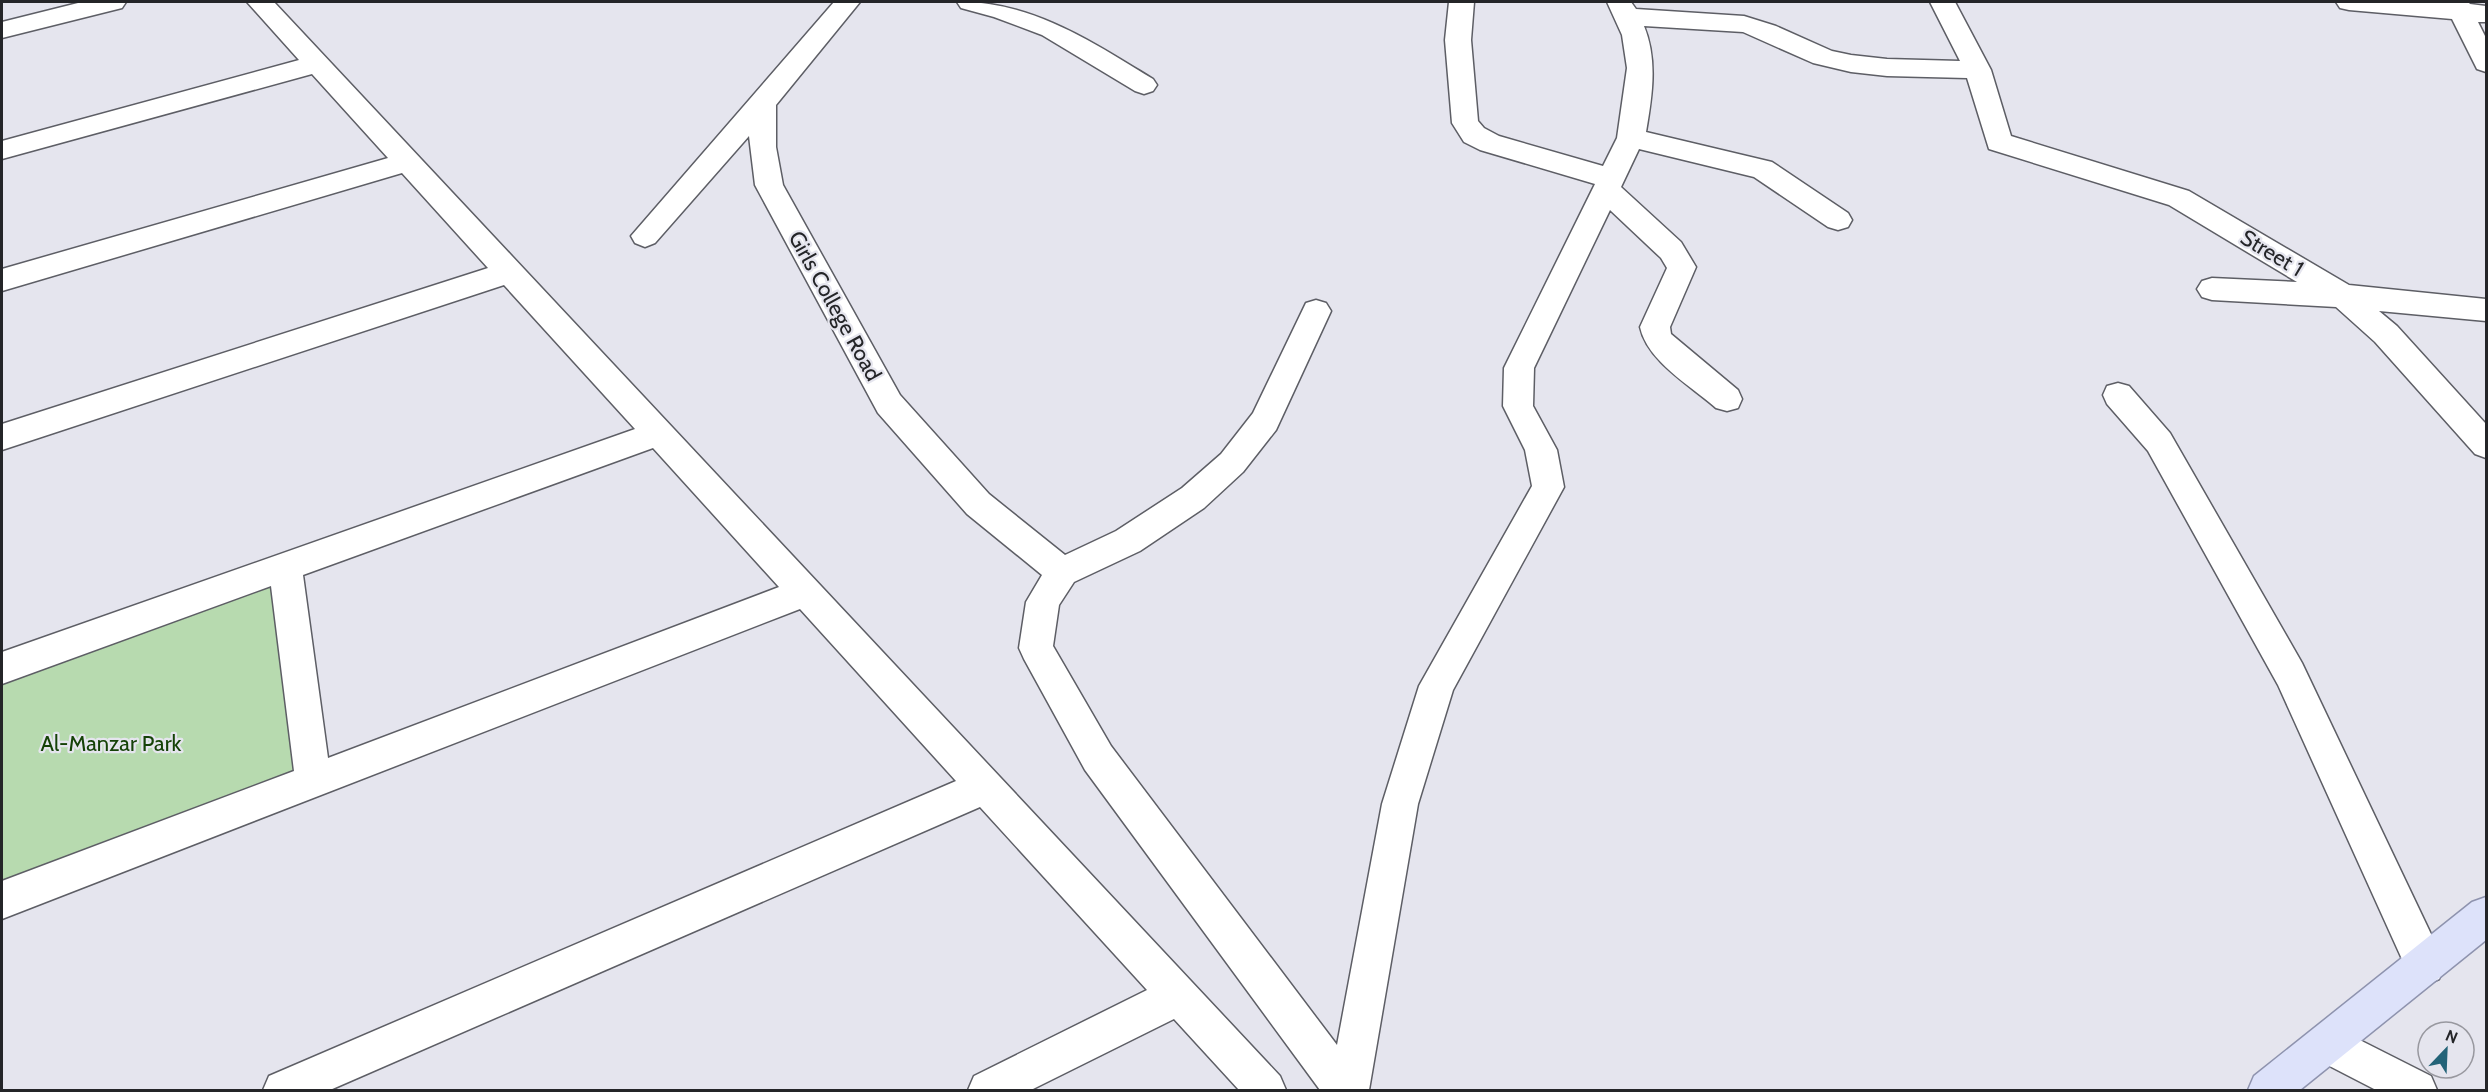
<svg xmlns="http://www.w3.org/2000/svg" width="2488" height="1092" viewBox="0 0 2488 1092" font-family="Cabin,sans-serif">
<style>
.green{fill:#b7daaf}
.lines{fill:none;stroke-linecap:round;stroke-linejoin:round}
.minor-casing{stroke:#5d5e65;stroke-width:3}
.major-casing{stroke:#8e93ae;stroke-width:3}
.minor{fill:#fff;fill-rule:evenodd}
.major{fill:#dde2fa;fill-rule:evenodd}
.labels{text-anchor:middle;dominant-baseline:central;stroke-width:4.5;stroke-linejoin:round;paint-order:stroke}
.street-label{font-size:22px;fill:#242528;stroke:#e5e5ee}
.park-label{font-size:22px;fill:#154207;stroke:#e5e5ee}
</style>
<rect width="100%" height="100%" fill="#e5e5ee"/>
<!-- green -->
<path class="green" d="M 285,567 L 313,781 L 2,900 L 2,668 Z"/>
<g class="lines">
<defs>
<g id="minor">
<path d="M 82,2 L 126,2 L 122,8 L 2,38 L 2,22 Z"/>
<path d="M 247,2 L 274,2 L 1280,1076 L 1286,1090 L 1239,1090 L 1174,1019 L 1031,1090 L 968,1090 L 974,1076 L 1147,990 L 980,807 L 330,1090 L 263,1090 L 269,1076 L 956,781 L 800,609 L 2,919 L 2,881 L 294,771 L 271,586 L 2,684 L 2,652 L 635,429 L 504,285 L 2,450 L 2,424 L 488,268 L 402,173 L 2,291 L 2,269 L 388,158 L 312,74 L 2,159 L 2,141 L 299,60 ZM 653,448 L 779,587 L 328,758 L 303,575 Z"/>
<path d="M 834,2 L 860,2 L 776,105 L 776,147 L 783,185 L 900,395 L 989,494 L 1065,555 L 1116,531 L 1182,488 L 1221,454 L 1253,413 L 1306,303 L 1316,300 L 1326,303 L 1331,311 L 1276,430 L 1243,472 L 1204,508 L 1140,551 L 1074,582 L 1059,605 L 1053,646 L 1111,746 L 1337,1045 L 1382,804 L 1419,686 L 1532,486 L 1525,450 L 1503,406 L 1504,368 L 1595,184 L 1480,150 L 1464,142 L 1452,123 L 1445,40 L 1449,2 L 1474,2 L 1471,40 L 1478,121 L 1484,128 L 1499,136 L 1603,166 L 1617,138 L 1627,68 L 1622,35 L 1607,2 L 1631,2 L 1636,9 L 1744,16 L 1776,26 L 1832,51 L 1851,55 L 1887,59 L 1960,61 L 1930,2 L 1955,2 L 1991,70 L 2011,136 L 2189,191 L 2349,285 L 2486,299 L 2486,321 L 2379,311 L 2397,326 L 2486,424 L 2486,458 L 2475,454 L 2375,342 L 2336,307 L 2212,300 L 2202,297 L 2197,289 L 2202,281 L 2212,278 L 2297,282 L 2169,205 L 1989,149 L 1967,78 L 1887,76 L 1851,72 L 1813,63 L 1743,32 L 1644,26 C 1658,60 1652,97 1646,132 L 1772,162 L 1848,213 L 1852,220 L 1848,227 L 1838,230 L 1828,227 L 1754,177 L 1639,149 L 1621,187 L 1681,242 L 1696,267 L 1670,327 L 1671,334 L 1738,390 L 1742,399 L 1738,408 L 1727,411 L 1716,408 C 1691,386 1647,361 1640,327 L 1667,268 L 1661,258 L 1610,210 L 1534,368 L 1533,406 L 1557,450 L 1564,487 L 1453,690 L 1418,804 L 1369,1090 L 1320,1090 L 1085,770 L 1024,659 L 1019,648 L 1026,602 L 1042,575 L 967,514 L 878,413 L 755,185 L 749,136 L 655,243 L 645,247 L 635,243 L 631,236 Z"/>
<path d="M 957,2 C 1030,0 1094,43 1153,79 L 1157,85 L 1153,91 L 1144,94 L 1135,91 L 1042,35 L 994,17 L 961,8 Z"/>
<path d="M 2336,2 L 2468,2 L 2470,4 L 2486,6 L 2486,22 L 2478,22 L 2486,38 L 2486,72 L 2477,69 L 2452,19 L 2349,10 L 2340,8 Z"/>
<path d="M 2118,383 L 2129,386 L 2170,433 L 2302,663 L 2439,951 L 2445,965 L 2439,979 L 2425,985 L 2411,979 L 2278,685 L 2148,451 L 2107,404 L 2103,395 L 2107,386 Z"/>
<path d="M 2328,1024 L 2431,1076 L 2437,1090 L 2376,1090 L 2314,1058 L 2308,1044 L 2314,1030 Z"/>
</g>
<path id="major" d="M 2486,897 L 2486,940 L 2300,1090 L 2248,1090 L 2254,1076 L 2472,902 Z"/>
</defs>
<!-- minor casing -->
<use href="#minor" class="minor-casing"/>
<!-- major casing -->
<use href="#major" class="major-casing"/>
<!-- minor -->
<use href="#minor" class="minor"/>
<!-- major -->
<use href="#major" class="major"/>
</g>
<g class="labels">
<!-- street labels -->
<g class="street-label">
<text transform="translate(2272 253) rotate(31)">Street 1</text>
<text transform="translate(835 306) rotate(61)">Girls College Road</text>
</g>
<!-- park labels -->
<g class="park-label">
<text x="111" y="743">Al-Manzar Park</text>
</g>
</g>
<!-- border -->
<rect width="2488" height="1092" fill="none" stroke="#242528" stroke-width="6"/>
<!-- north arrow -->
<g transform="translate(2446 1050) rotate(23)"><circle r="28" fill="#e5e5ee" stroke="#98989f" stroke-width="1.5"/>
<path d="M0-4.5L10 22L0 15L-10 22Z" fill="#236378"/>
<text y="-9" font-size="16" font-weight="bold" text-anchor="middle" fill="#242528">N</text>
</g>
</svg>
